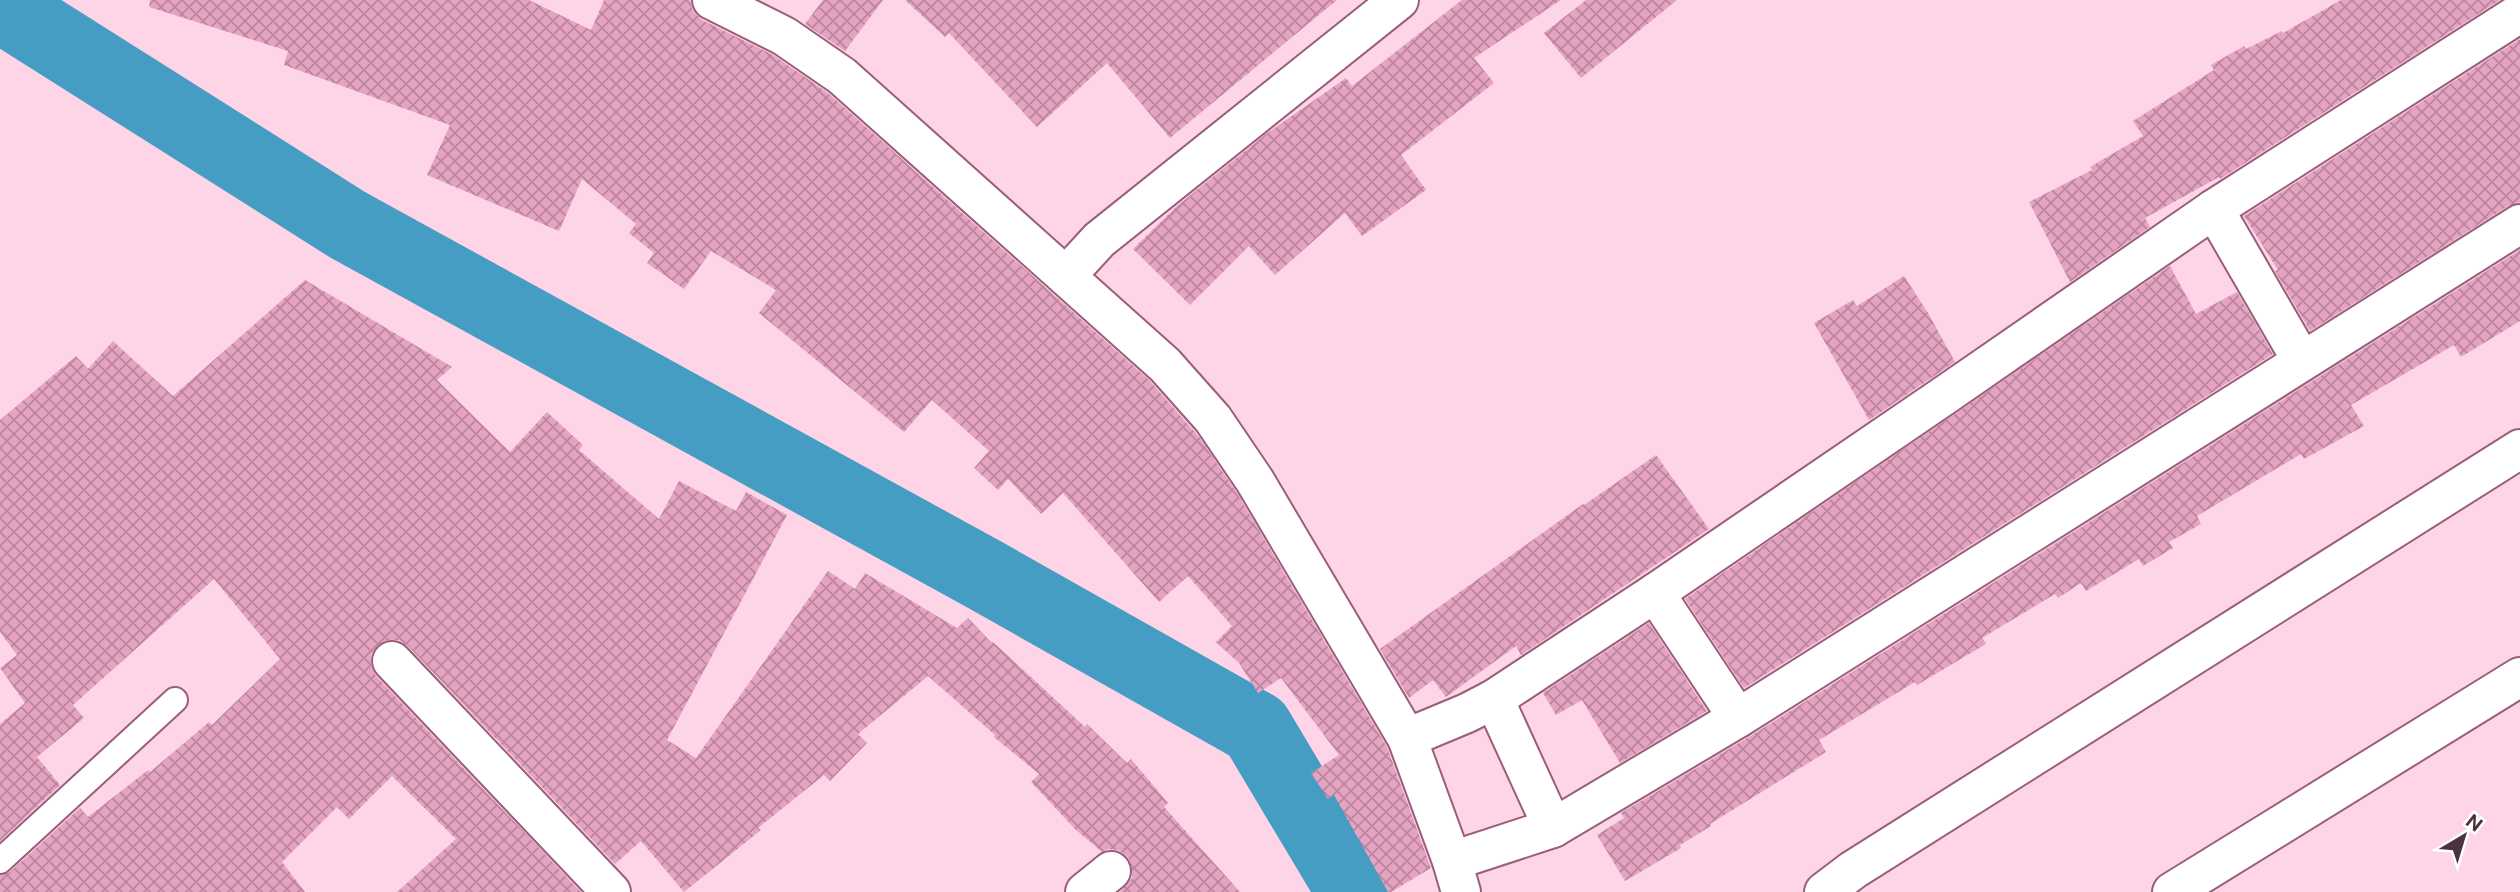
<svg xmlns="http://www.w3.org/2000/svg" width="2520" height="892" viewBox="0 0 2520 892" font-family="'Public Sans',sans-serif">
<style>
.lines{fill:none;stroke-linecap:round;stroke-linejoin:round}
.river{stroke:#459dc3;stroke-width:74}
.building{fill:url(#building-cross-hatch)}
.lane-casing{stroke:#9a5e7b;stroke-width:28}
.street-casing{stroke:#9a5e7b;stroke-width:42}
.lane{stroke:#fff;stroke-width:24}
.street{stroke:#fff;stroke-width:38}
</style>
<defs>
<pattern id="building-cross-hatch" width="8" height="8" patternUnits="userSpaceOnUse" patternTransform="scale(1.75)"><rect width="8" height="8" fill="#e5a3c2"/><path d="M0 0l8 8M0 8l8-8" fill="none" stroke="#bc859f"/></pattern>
</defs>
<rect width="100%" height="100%" fill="#fed4e7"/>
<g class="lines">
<!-- river -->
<path class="river" d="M 0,5 L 348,225 L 987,576 L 1256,728 L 1354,892"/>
</g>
<!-- building -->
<g class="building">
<path d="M 150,0 L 529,0 L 591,30 L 604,0 L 690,0 L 693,11 L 702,20 L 773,55 L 828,93 L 1149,380 L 1200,438 L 1237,493 L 1387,747 L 1431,868 L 1391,892 L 1388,892 L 1334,795 L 1328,799 L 1311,773 L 1339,755 L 1281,678 L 1258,693 L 1239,663 L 1216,642 L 1232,626 L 1188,576 L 1159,602 L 1063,493 L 1041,514 L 1008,479 L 998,490 L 974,468 L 989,451 L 932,400 L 904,432 L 759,313 L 776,290 L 711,251 L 684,289 L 647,263 L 654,253 L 629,233 L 636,224 L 582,179 L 559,231 L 427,175 L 450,125 L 284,65 L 288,51 L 149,7 Z"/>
<path d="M 823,0 L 883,0 L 845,51 L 805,24 Z"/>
<path d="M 905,0 L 1337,0 L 1170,138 L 1107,63 L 1037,127 L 949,33 L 945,37 Z"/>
<path d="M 1462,0 L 1561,0 L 1474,58 L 1494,83 L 1401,155 L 1426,190 L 1362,236 L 1345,213 L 1275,275 L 1249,246 L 1190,305 L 1133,249 L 1177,206 L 1266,134 L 1346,78 L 1352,86 Z"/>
<path d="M 1586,0 L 1677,0 L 1581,78 L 1544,33 Z"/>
<path d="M 2341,0 L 2500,0 L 2220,179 L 2219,177 L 2145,218 L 2150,227 L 2070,282 L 2029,202 L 2092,170 L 2090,167 L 2143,136 L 2133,121 L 2214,70 L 2211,65 L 2244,46 L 2246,49 L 2282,31 L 2283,33 Z"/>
<path d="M 2520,39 L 2520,202 L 2508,206 L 2310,331 L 2275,271 L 2278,270 L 2244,216 Z"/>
<path d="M 2520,250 L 2520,321 L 2461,357 L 2454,345 L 2351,405 L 2364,426 L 2304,459 L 2301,454 L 2197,516 L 2201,524 L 2169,542 L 2173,548 L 2143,566 L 2139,559 L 2086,591 L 2081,583 L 2058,598 L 2055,594 L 1982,638 L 1986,644 L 1917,685 L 1915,682 L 1819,740 L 1826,752 L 1710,824 L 1711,826 L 1680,845 L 1681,848 L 1625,881 L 1597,835 L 1624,818 L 1621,813 L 1749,737 Z"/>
<path d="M 2170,266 L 2196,314 L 2237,292 L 2273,354 L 1744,688 L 1685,599 Z"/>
<path d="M 1904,276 L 1928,313 L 1955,362 L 1869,420 L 1814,323 L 1853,300 L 1857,306 Z"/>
<path d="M 305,280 L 452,367 L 437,380 L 510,452 L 547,412 L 583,445 L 579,450 L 659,519 L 679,481 L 736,511 L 746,492 L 787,515 L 667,740 L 696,758 L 828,571 L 855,589 L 865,573 L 957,628 L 968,618 L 992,643 L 993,642 L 1085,727 L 1087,724 L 1127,763 L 1131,759 L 1168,803 L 1164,807 L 1240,892 L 1120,892 L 1132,878 L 1132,867 L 1128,857 L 1118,850 L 1108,849 L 1102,852 L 1075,829 L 1031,782 L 1039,774 L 994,737 L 995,735 L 928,676 L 858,734 L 867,743 L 830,781 L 824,775 L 758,828 L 761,830 L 684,892 L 641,841 L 615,864 L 408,646 L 399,640 L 388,640 L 378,645 L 371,654 L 371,665 L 376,676 L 581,892 L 397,892 L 456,839 L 392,776 L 349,819 L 337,807 L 282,862 L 305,892 L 0,892 L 0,875 L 10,872 L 80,808 L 88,817 L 148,770 L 150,772 L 209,722 L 212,725 L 280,659 L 214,579 L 73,705 L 84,718 L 37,757 L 60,785 L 0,841 L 0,724 L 25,703 L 0,668 L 17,655 L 0,632 L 0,420 L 76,356 L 88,369 L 113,341 L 173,396 Z"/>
<path d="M 1656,455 L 1709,529 L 1521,655 L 1516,646 L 1446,697 L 1433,680 L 1409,698 L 1380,649 L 1583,504 L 1584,505 Z"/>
<path d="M 1649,623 L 1707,711 L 1620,763 L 1582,700 L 1556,715 L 1543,693 Z"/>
</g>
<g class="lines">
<defs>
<path id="lane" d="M 0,861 L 175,700"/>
<g id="street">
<path d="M 712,0 L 784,36 L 842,76 L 1165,365 L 1213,419 L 1255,481 L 1407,738 L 1452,861 L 1461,892"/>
<path d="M 2214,209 L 2302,361"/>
<path d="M 1066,276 L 1099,240 L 1399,0"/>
<path d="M 1655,593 L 1738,718"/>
<path d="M 392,661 L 611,892"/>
<path d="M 1494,699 L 1553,828"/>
<path d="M 1407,738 L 1467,713 L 1494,699 L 1655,593 L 1948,393 L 2214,209 L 2520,13"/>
<path d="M 1452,861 L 1553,828 L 1738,718 L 2520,224"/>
<path d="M 1085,892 L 1111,871"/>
<path d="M 1824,892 L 1853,870 L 2520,449"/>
<path d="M 2172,892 L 2520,677"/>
</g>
</defs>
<!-- lane casing -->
<use href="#lane" class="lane-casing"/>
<!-- street casing -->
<use href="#street" class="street-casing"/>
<!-- lane -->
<use href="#lane" class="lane"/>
<!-- street -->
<use href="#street" class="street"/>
</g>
<!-- north arrow -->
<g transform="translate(2464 836) rotate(38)" stroke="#ffffff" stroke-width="5" paint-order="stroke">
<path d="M0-5L12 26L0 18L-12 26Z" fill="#4c313e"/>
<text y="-10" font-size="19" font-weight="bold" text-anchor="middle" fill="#4c313e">N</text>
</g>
</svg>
